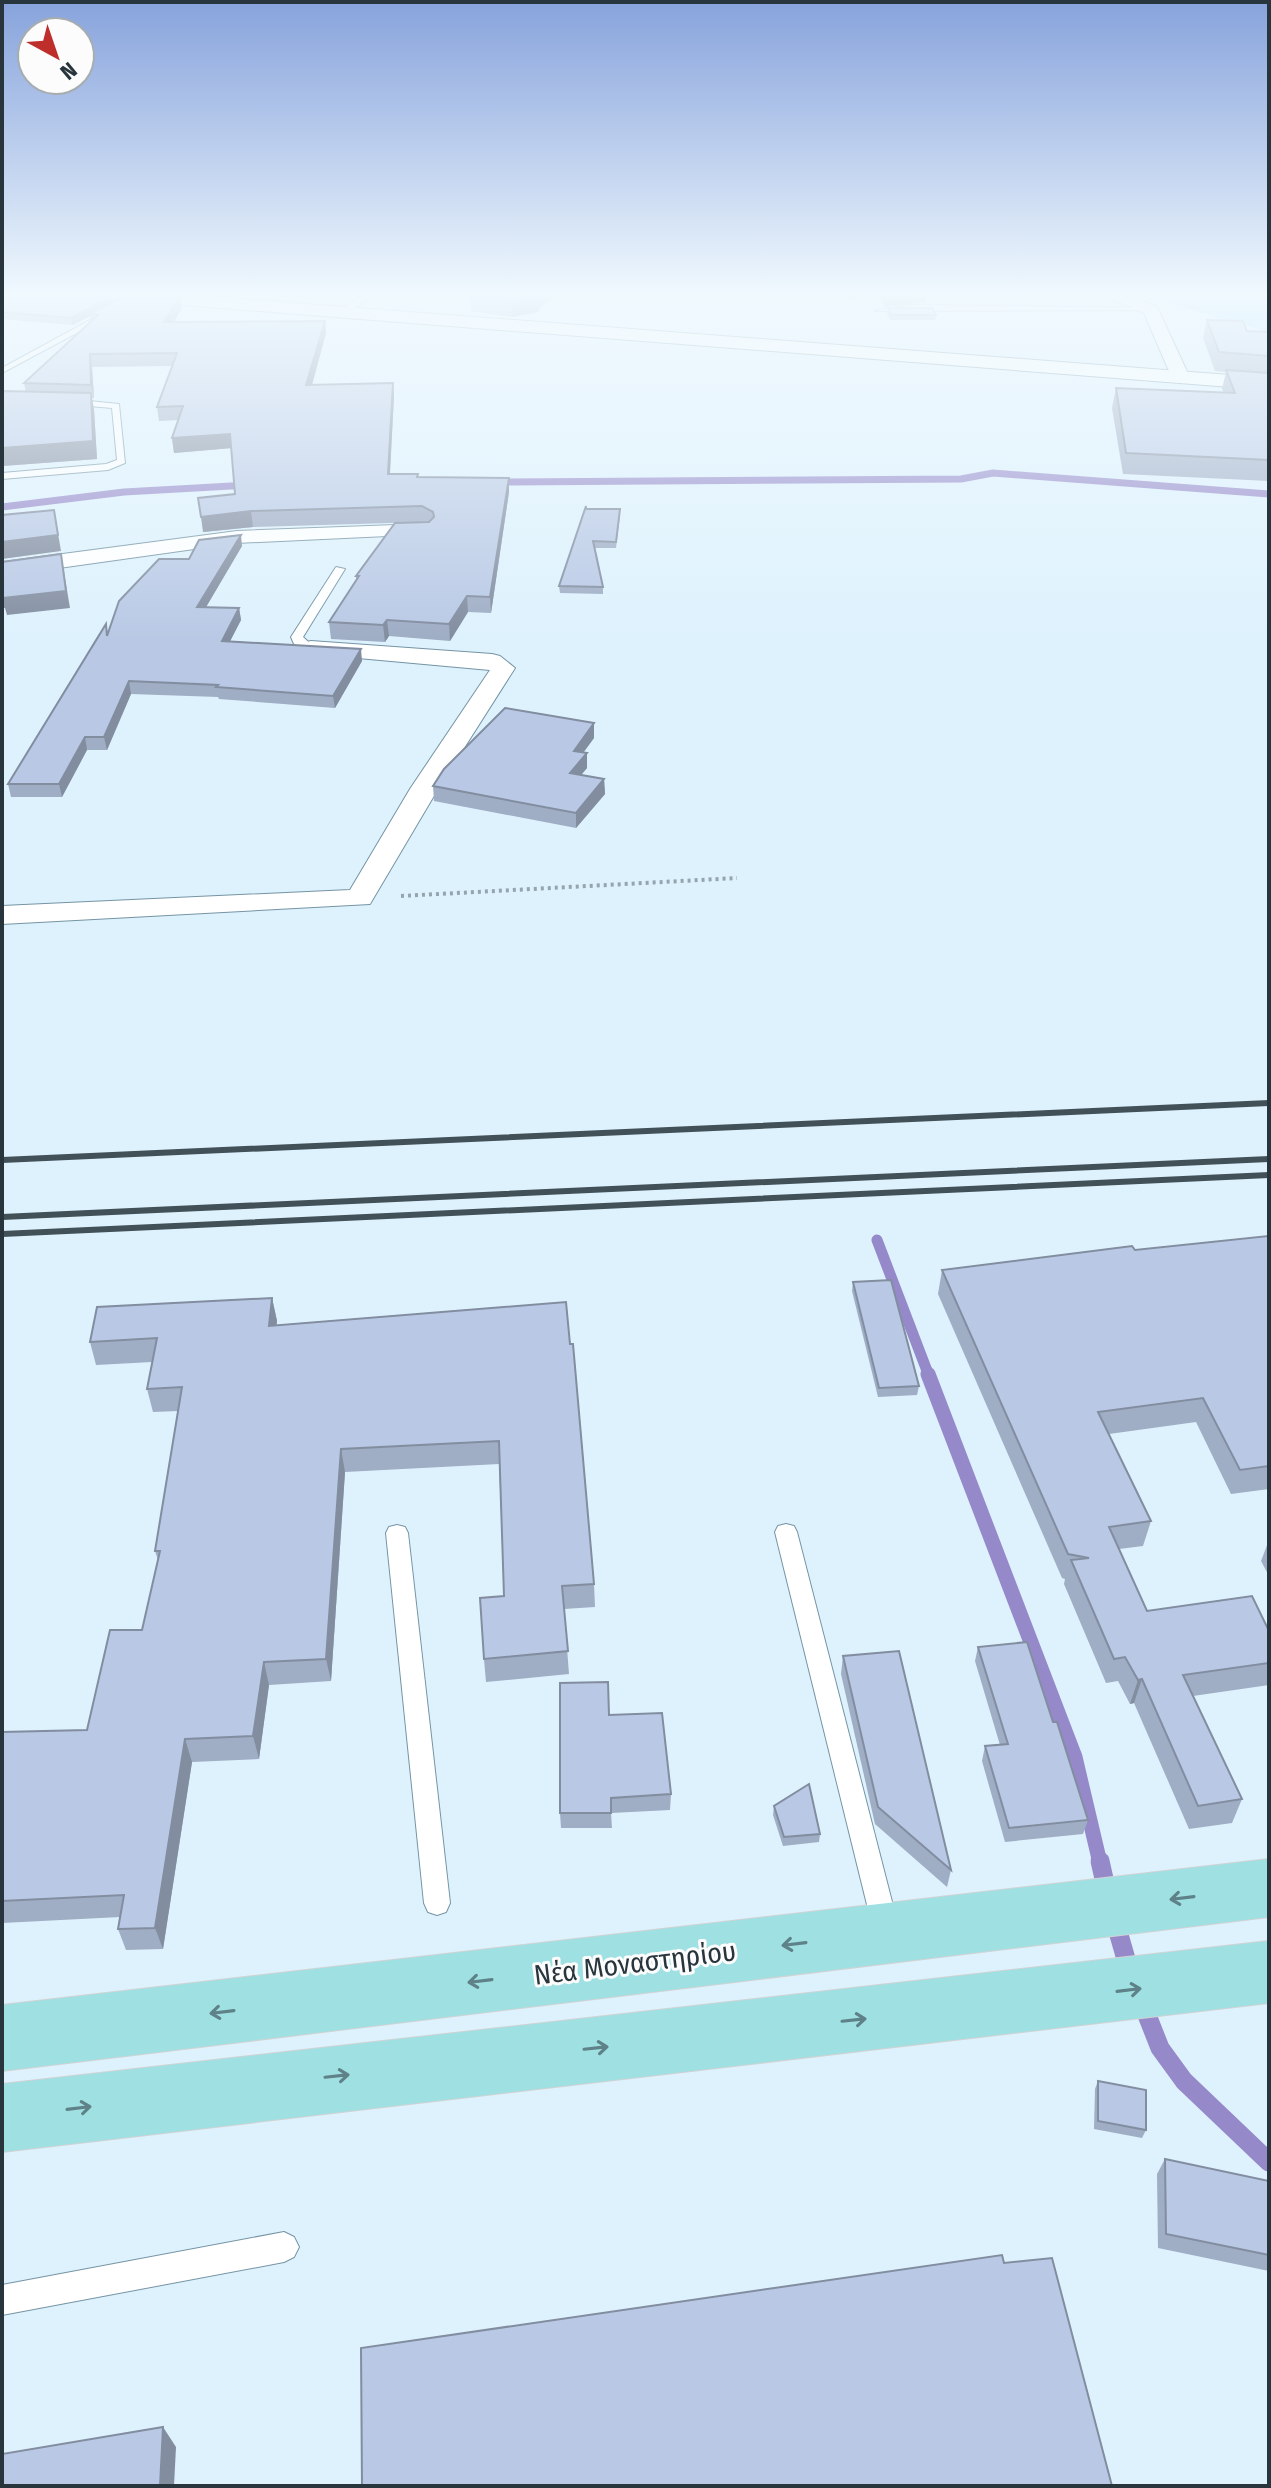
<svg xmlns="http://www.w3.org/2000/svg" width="1271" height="2488" viewBox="0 0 1271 2488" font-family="'Fira Sans Condensed',sans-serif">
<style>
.green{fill:#9edaf8}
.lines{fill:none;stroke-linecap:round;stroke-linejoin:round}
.stream-far3{stroke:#9689ca;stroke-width:7}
.stream-far2{stroke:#9689ca;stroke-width:11}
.stream-far1{stroke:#9689ca;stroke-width:15}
.stream{stroke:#9689ca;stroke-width:19}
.service-casing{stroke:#7594a4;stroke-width:2}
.minor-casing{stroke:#7594a4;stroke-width:2}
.tertiary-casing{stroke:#7594a4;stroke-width:2}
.primary-casing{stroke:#d0d3d4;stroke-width:2}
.path{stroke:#94a5ae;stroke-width:4;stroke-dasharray:3 4;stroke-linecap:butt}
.service{fill:#fff;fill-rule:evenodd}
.minor{fill:#fff;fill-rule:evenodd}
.tertiary{fill:#fff;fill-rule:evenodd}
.primary{fill:#9fe0e3;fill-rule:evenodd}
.rail{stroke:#425058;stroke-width:6}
.wall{fill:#9fadc5}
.shaded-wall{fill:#828da0}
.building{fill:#b9c9e5;stroke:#828da0;stroke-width:2}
.oneway{stroke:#5e8287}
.labels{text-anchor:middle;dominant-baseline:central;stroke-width:6;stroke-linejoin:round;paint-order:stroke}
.near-street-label{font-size:28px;fill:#28353c;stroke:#fcfcfc}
</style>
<rect width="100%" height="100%" fill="#def2fd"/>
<!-- green -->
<path class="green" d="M 1125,291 L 1216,291 L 1269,305 L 1269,332 Z"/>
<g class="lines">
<!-- stream-far3 -->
<g class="stream-far3">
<path d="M 495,482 L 961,479 L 993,473 L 1269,494"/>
<path d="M 2,507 L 124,492 L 249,485"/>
</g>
<!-- stream-far2 -->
<path class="stream-far2" d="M 877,1240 L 929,1376"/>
<!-- stream-far1 -->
<path class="stream-far1" d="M 928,1374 L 1075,1757 L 1100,1863"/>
<!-- stream -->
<g class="stream">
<path d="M 1100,1861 L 1107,1892"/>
<path d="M 1115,1921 L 1130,1973"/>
<path d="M 1143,2005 L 1160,2048 L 1184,2081 L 1269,2162"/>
</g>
<defs>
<g id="service">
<path d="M 368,291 L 377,291 L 347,315 L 341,315 L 341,311 Z"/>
<path d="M 914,305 L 1151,308 L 1155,310 L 874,311 Z"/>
<path d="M 103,313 L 110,315 L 2,373 L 2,368 Z"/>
<path d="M 69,399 L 119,404 L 125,463 L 108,470 L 2,479 L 2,473 L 106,464 L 117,460 L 112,408 L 66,404 Z"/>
<path d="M 336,567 L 345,569 L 303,637 L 314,647 L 304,649 L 294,644 L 291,637 Z"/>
<path d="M 786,1524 L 794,1526 L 797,1532 L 898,1925 L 894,1934 L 885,1937 L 876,1934 L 872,1925 L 775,1532 L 778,1526 Z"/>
<path d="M 397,1525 L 405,1527 L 408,1533 L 450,1903 L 446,1912 L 437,1915 L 428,1912 L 424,1903 L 386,1533 L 389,1527 Z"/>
<path d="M 284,2232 L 294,2237 L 299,2247 L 294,2257 L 284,2262 L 2,2315 L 2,2285 Z"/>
</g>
<g id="minor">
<path d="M 1094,291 L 1118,291 L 1157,307 L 1190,378 L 1187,382 L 1181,383 L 1172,378 L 1144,313 Z"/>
<path d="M 423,524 L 433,530 L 430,534 L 237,543 L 2,576 L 2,562 L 237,531 Z"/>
<path d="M 311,641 L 492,654 L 500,656 L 515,668 L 438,789 L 370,904 L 2,924 L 2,906 L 350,890 L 410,789 L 490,670 L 303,653 L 299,648 L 303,643 Z"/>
</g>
<path id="tertiary" d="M 58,291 L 137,291 L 1269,378 L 1269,390 L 67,296 Z"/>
<g id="primary">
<path d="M 1269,1859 L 1269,1917 L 2,2071 L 2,2005 Z"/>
<path d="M 1269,1941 L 1269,2003 L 2,2152 L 2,2084 Z"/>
</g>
</defs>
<!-- service casing -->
<use href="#service" class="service-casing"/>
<!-- minor casing -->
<use href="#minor" class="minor-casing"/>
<!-- tertiary casing -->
<use href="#tertiary" class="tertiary-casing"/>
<!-- primary casing -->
<use href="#primary" class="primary-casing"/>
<!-- path -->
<path class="path" d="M 401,896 L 737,878"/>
<!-- service -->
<use href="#service" class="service"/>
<!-- minor -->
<use href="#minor" class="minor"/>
<!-- tertiary -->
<use href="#tertiary" class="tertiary"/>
<!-- primary -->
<use href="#primary" class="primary"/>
<!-- rail -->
<g class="rail">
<path d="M 2,1160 L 1269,1103"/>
<path d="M 2,1217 L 1269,1159"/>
<path d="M 2,1234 L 1269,1175"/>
</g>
</g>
<!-- wall -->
<g class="wall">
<path d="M 2,291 L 65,292 L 113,302 L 182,308 L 174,322 L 325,321 L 326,333 L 312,385 L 393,383 L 394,396 L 390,474 L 418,477 L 509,478 L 509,492 L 491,613 L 468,612 L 450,641 L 389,636 L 385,642 L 331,639 L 329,622 L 356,580 L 356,576 L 425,522 L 253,527 L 203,532 L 235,494 L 232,448 L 174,453 L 172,438 L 178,420 L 159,421 L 157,407 L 172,366 L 92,367 L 94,398 L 92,398 L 94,410 L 97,459 L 2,466 L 2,391 L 26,392 L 24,383 L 91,322 L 90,316 L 73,325 L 2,319 Z"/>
<path d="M 475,291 L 540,308 L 539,312 L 512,317 L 471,311 L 470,295 Z"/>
<path d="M 835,291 L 925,291 L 926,294 L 925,302 L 884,307 L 878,294 L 850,299 Z"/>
<path d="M 888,308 L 936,315 L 935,320 L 890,320 L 887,314 Z"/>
<path d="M 1207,320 L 1247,331 L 1269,332 L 1269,481 L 1123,474 L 1112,408 L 1116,388 L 1224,393 L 1222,389 L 1226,372 L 1215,371 L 1203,338 Z"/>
<path d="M 586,509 L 620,516 L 616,548 L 595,548 L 603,587 L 603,594 L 560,593 L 559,586 Z"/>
<path d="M 242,546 L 206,607 L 239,608 L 241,620 L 230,641 L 362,661 L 335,708 L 219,699 L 218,697 L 131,694 L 107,750 L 87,750 L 62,797 L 11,797 L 8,784 L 108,633 L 189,559 Z"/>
<path d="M 594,738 L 583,753 L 587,753 L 587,768 L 581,775 L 604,779 L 605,794 L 576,828 L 434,801 L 433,786 Z"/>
<path d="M 1269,1237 L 1269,1489 L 1231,1494 L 1196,1422 L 1109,1434 L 1151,1521 L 1143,1546 L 1119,1549 L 1147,1611 L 1269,1631 L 1269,1685 L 1193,1696 L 1242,1799 L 1232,1823 L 1189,1829 L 1134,1703 L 1130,1704 L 1118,1681 L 1106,1683 L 1064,1584 L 1065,1579 L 1062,1578 L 938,1294 L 942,1270 Z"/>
<path d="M 853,1282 L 919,1386 L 917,1395 L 878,1397 L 852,1291 Z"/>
<path d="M 272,1298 L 277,1321 L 276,1325 L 566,1302 L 594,1584 L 595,1607 L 564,1609 L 569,1674 L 486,1682 L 484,1659 L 504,1596 L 499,1464 L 345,1472 L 331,1681 L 269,1685 L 259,1759 L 192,1762 L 163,1949 L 126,1950 L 118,1929 L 120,1917 L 2,1923 L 2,1732 L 87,1730 L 142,1630 L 158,1560 L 155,1551 L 178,1411 L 153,1412 L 147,1389 L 152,1362 L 96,1365 L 90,1342 Z"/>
<path d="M 1269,1540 L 1269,1576 L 1261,1561 Z"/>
<path d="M 978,1647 L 1053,1722 L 1088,1820 L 1083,1834 L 1005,1842 L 982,1761 L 985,1746 L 1000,1745 L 975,1661 Z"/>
<path d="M 843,1656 L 951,1870 L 947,1887 L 875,1824 L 841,1674 Z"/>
<path d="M 609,1715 L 671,1794 L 670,1810 L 611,1813 L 612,1828 L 561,1828 L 560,1813 Z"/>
<path d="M 774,1806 L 820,1834 L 819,1842 L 783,1846 L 773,1815 Z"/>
<path d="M 1098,2081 L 1146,2130 L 1142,2138 L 1094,2129 L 1095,2089 Z"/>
<path d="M 1165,2159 L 1269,2181 L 1269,2271 L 1158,2248 L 1157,2174 Z"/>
</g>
<!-- shaded-wall -->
<g class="shaded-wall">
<path d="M 540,291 L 558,291 L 540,308 L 539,312 L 512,317 L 511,301 Z"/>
<path d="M 851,291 L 878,291 L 878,294 L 850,299 Z"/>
<path d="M 926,294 L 925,302 L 884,307 L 884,298 Z"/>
<path d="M 112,296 L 113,303 L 90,314 L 90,316 L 73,325 L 71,318 Z"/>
<path d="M 180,296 L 182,308 L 166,334 L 164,322 Z"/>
<path d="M 325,321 L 326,333 L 308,399 L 306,385 Z"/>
<path d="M 90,354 L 92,367 L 94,398 L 91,385 Z"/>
<path d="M 393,383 L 394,396 L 389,488 L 388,474 Z"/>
<path d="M 91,393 L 94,410 L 97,459 L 2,466 L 2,448 Z"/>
<path d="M 230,434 L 232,448 L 174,453 L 172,438 Z"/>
<path d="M 509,478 L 509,492 L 491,613 L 490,597 Z"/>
<path d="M 54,510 L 61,551 L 2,559 L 2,542 Z"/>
<path d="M 251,511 L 253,527 L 203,532 L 201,517 Z"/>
<path d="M 241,535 L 242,546 L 199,619 L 197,607 Z"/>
<path d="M 61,554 L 70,608 L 7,615 L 5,608 L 2,608 L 2,591 Z"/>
<path d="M 467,596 L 468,612 L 450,641 L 449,624 Z"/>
<path d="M 239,608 L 241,620 L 224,653 L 222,641 Z"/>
<path d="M 387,620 L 389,636 L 385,642 L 383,625 Z"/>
<path d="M 361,649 L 362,661 L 335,708 L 333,696 Z"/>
<path d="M 129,681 L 131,694 L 107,750 L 104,737 Z"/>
<path d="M 594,723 L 594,738 L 574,765 L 574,751 Z"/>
<path d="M 85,737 L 87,750 L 62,797 L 59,784 Z"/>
<path d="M 587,753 L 587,768 L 571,787 L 570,773 Z"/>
<path d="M 604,779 L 605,794 L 576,828 L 576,813 Z"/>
<path d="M 272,1298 L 277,1321 L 274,1349 L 269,1326 Z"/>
<path d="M 341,1449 L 345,1472 L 331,1681 L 326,1659 Z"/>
<path d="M 264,1662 L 269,1685 L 259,1759 L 253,1736 Z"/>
<path d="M 1142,1679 L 1134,1703 L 1130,1704 L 1138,1680 Z"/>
<path d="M 185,1739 L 192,1762 L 163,1949 L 155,1928 Z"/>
<path d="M 163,2427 L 176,2447 L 174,2486 L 160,2486 Z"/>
</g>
<!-- building -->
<g class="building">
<path d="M 2,291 L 63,291 L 112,296 L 71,318 L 2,312 Z"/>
<path d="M 475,291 L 540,291 L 539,296 L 511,301 L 470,295 Z"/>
<path d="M 881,291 L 925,291 L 926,294 L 884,298 Z"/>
<path d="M 131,292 L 180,296 L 164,322 L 325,321 L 306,385 L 393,383 L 388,474 L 418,474 L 417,477 L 509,478 L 490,597 L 467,596 L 449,624 L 387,620 L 383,625 L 329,622 L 359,576 L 356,576 L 395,523 L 429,522 L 434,517 L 433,512 L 422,506 L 251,511 L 201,517 L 198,498 L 235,494 L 230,434 L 172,438 L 183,406 L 157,407 L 177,353 L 90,354 L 91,385 L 24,383 L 98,315 L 90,314 Z"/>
<path d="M 888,308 L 932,308 L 936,315 L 891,315 Z"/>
<path d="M 1207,320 L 1243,321 L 1247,331 L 1269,332 L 1269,356 L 1219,352 Z"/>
<path d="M 1226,370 L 1269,373 L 1269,460 L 1126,453 L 1116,388 L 1235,393 Z"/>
<path d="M 2,391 L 91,393 L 93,441 L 2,448 Z"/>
<path d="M 586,506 L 586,509 L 620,509 L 616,542 L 593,541 L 603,587 L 559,586 Z"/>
<path d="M 54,510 L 58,535 L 2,542 L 2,515 Z"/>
<path d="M 241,535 L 197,607 L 239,608 L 222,641 L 361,649 L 333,696 L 216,687 L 218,685 L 129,681 L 104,737 L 85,737 L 59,784 L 8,784 L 106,624 L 107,636 L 119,601 L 159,559 L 189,559 L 199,540 Z"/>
<path d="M 61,554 L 66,591 L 3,598 L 2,562 Z"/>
<path d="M 505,708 L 594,723 L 574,751 L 587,753 L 570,773 L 604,779 L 576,813 L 433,786 L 444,769 Z"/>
<path d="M 1268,1236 L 1269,1466 L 1240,1470 L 1203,1398 L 1098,1412 L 1151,1521 L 1109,1527 L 1147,1611 L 1252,1596 L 1269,1631 L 1269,1663 L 1183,1675 L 1242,1799 L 1198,1806 L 1142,1679 L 1138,1680 L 1125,1657 L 1114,1659 L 1071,1560 L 1089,1558 L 1068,1554 L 942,1270 L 1132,1246 L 1135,1250 Z"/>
<path d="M 891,1280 L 919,1386 L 879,1388 L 853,1282 Z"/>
<path d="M 272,1298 L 269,1326 L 566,1302 L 570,1344 L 573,1344 L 594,1584 L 562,1586 L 568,1651 L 484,1659 L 480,1598 L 504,1596 L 499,1441 L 341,1449 L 326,1659 L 264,1662 L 253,1736 L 185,1739 L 155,1928 L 118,1929 L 124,1895 L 2,1901 L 2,1732 L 87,1730 L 110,1630 L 142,1630 L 160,1551 L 155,1551 L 182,1387 L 147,1389 L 157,1338 L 90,1342 L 97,1307 Z"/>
<path d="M 1027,1642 L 1053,1722 L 1057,1722 L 1088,1820 L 1009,1828 L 985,1746 L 1008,1744 L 978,1647 Z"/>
<path d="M 899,1651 L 951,1870 L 878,1807 L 843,1656 Z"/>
<path d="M 608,1682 L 609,1715 L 662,1713 L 671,1794 L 611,1798 L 611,1813 L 560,1813 L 560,1683 Z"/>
<path d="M 809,1784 L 820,1834 L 784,1837 L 774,1806 Z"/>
<path d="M 1098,2081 L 1146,2090 L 1146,2130 L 1098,2121 Z"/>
<path d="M 1165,2159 L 1269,2181 L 1269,2255 L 1166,2234 Z"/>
<path d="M 1002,2255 L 1004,2263 L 1052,2258 L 1112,2486 L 362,2486 L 361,2348 Z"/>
<path d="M 163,2427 L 160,2486 L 2,2486 L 2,2454 Z"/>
</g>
<!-- one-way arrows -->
<defs><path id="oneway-shaft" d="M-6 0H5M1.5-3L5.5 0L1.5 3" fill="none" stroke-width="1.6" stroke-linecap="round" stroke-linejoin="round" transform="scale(2)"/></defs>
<g class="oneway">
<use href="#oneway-shaft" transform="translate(1182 1898) rotate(173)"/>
<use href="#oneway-shaft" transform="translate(794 1944) rotate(173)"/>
<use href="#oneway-shaft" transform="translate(480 1981) rotate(173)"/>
<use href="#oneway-shaft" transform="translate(1129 1990) rotate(-7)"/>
<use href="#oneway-shaft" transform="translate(222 2012) rotate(173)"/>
<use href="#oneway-shaft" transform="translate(854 2020) rotate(-6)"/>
<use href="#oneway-shaft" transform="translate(596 2048) rotate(-6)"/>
<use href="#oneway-shaft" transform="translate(337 2076) rotate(-6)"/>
<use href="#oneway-shaft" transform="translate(79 2108) rotate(-7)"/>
</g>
<!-- sky -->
<linearGradient id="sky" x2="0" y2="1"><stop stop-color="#87a3dc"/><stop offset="0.46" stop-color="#f0f9fe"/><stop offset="1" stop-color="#f0f9fe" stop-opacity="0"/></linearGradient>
<rect width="1271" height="639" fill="url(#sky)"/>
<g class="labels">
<!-- near-street labels -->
<g class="near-street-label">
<text transform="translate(635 1963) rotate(-7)">Νέα Μοναστηρίου</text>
</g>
</g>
<!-- border -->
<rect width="1271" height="2488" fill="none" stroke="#28353c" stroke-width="8"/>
<!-- north arrow -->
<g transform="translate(56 56) rotate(140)"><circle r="38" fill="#fcfcfc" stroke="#a7acaf" stroke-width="2"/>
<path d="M0-6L14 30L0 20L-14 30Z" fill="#be2f2b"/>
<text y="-12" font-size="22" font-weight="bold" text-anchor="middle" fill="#28353c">N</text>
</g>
</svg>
